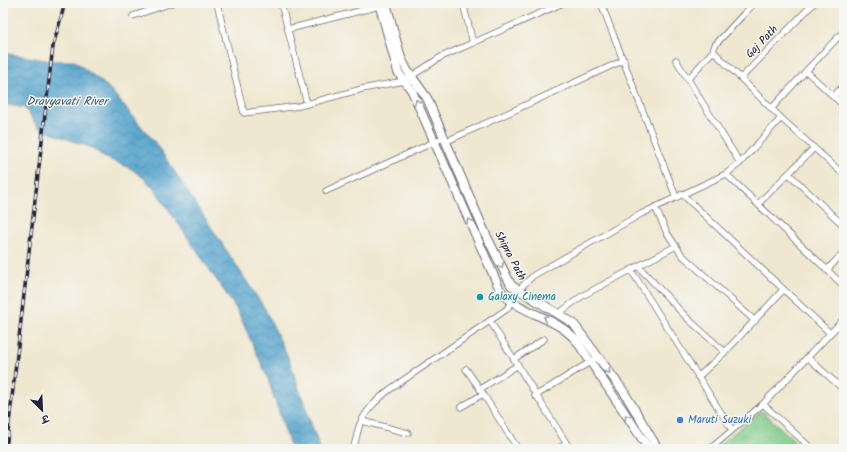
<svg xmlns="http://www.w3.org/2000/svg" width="847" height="452" viewBox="0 0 847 452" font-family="Kalam,'Playpen Sans Deva',sans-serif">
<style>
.park{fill:url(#park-crowns);stroke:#517662}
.water{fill:url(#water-waves);stroke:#3a6284}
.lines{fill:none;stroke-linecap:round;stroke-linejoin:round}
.street-casing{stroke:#6a676f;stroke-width:7}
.secondary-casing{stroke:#6a676f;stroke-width:10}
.street{stroke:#fff;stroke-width:5.5}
.secondary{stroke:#fff;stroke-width:8}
.rail-casing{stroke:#22223b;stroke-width:3.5}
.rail{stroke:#f6f6f2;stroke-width:2;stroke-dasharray:6;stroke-linecap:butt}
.oneway{stroke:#9c9ca7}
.culture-dot{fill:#0f9aa8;stroke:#f6f6f2;stroke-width:1.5}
.shop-dot{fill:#3f7fe0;stroke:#f6f6f2;stroke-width:1.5}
.labels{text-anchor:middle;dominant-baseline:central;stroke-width:3;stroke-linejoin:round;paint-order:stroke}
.street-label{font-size:11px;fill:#22223b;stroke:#f6f6f2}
.culture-label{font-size:11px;fill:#0d838f;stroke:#f6f6f2;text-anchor:start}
.shop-label{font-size:11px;fill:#366cbe;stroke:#f6f6f2;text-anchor:start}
.water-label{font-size:12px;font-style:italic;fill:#355675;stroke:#f6f6f2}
</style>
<defs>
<pattern id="park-crowns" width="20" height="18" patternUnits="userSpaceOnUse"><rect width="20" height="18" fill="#80cb88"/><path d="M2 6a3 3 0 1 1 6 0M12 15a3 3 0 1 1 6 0" fill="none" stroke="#6eae76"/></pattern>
<pattern id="water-waves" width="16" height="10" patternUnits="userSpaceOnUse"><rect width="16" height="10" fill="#52a3cc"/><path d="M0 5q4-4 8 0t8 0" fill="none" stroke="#4484a7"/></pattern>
</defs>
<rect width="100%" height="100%" fill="#f6f6f2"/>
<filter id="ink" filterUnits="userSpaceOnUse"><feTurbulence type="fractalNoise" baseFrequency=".025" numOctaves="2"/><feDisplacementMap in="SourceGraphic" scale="8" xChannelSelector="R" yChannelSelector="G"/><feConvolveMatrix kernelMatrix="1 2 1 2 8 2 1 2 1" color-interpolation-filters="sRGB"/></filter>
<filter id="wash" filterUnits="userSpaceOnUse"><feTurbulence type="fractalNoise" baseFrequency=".012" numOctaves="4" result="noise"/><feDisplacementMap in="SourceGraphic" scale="16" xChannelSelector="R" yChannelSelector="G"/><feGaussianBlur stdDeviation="0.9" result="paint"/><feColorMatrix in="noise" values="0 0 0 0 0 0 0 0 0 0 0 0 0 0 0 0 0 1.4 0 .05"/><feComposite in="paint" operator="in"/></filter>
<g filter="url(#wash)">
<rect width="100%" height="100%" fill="#efe7cf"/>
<!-- park -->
<path class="park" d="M 762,411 L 804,449 L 713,449 Z"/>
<!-- water -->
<path class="water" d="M 3,53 L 51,61 L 75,61 L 109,88 L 157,145 L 265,309 L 288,357 L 320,449 L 291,449 L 267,376 L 237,310 L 156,191 L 144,178 L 130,168 L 104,157 L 92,148 L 43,130 L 37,126 L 25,108 L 3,104 Z"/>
</g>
<g filter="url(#ink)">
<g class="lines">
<defs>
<g id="street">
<path d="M 217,3 L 244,113 L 299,106 L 362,89 L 404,81 L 441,57 L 563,3"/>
<path d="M 281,3 L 307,104"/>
<path d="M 463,3 L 473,43"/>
<path d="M 601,3 L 676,197"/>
<path d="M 133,16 L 172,3"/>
<path d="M 289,29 L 383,5"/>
<path d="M 713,51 L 781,118 L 844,175"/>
<path d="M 676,60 L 740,163"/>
<path d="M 806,71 L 844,31"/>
<path d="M 741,78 L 814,3"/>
<path d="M 688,79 L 713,51 L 715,45 L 754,3"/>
<path d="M 833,97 L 844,85"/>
<path d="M 772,108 L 806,71 L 844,106"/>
<path d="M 447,141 L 624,60"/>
<path d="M 726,174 L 844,286"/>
<path d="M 789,174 L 844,226"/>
<path d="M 326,191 L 445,137"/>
<path d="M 682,194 L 830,333"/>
<path d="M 758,204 L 814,148"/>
<path d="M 655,207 L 667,233 L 682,255 L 755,321"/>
<path d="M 638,266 L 688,319 L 725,352"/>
<path d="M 631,270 L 732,430"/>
<path d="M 827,270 L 844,252"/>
<path d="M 558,314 L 582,296 L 676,246"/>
<path d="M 490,321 L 570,449"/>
<path d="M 807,357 L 844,390"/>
<path d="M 514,359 L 544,339"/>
<path d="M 518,365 L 480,389 L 518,449"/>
<path d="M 466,369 L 480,389"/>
<path d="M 698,377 L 725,352 L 783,290"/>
<path d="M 535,396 L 598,357"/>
<path d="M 763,404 L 812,449"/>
<path d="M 461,407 L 483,394"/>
<path d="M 362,421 L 408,433"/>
<path d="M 353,449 C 356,441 357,432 360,424 C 366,410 377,400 389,390 L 507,309 L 517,291 L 534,275 L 641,214 L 726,174 L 740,163 L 781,118"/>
<path d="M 558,449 L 566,444"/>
<path d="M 710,449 L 763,404 L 844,319"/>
</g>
<g id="secondary">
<path d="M 379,3 L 398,72 L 412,91 L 500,290 C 519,314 553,315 576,340 L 649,449"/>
<path d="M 386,3 L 401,58 L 407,70 L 427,98 L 486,235 L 511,285 L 573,323 L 624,392 L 658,449"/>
</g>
</defs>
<!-- street casing -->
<use href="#street" class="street-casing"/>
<!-- secondary casing -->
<use href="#secondary" class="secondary-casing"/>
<!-- street -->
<use href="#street" class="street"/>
<!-- secondary -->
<use href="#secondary" class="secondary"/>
<defs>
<path id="rail" d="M 6,449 L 53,46 L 65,3"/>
</defs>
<!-- rail casing -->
<use href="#rail" class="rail-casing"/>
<!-- rail -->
<use href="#rail" class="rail"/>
</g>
<!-- one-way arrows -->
<defs><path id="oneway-chevron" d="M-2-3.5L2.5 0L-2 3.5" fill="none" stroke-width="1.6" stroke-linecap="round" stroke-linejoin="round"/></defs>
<g class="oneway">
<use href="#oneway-chevron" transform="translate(417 102) rotate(-114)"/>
<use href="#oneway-chevron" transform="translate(469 221) rotate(-114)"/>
<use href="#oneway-chevron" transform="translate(501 266) rotate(63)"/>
<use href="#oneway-chevron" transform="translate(546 318) rotate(-156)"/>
<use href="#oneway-chevron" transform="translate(608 371) rotate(53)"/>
<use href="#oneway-chevron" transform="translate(627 417) rotate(-124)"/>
</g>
</g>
<!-- markers -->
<circle class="culture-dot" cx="480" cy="297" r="4"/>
<circle class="shop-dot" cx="680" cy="420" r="4"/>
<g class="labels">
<!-- street labels -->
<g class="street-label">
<text transform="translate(762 42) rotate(-46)">Gaj Path</text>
<text transform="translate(510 256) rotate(62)">Shipra Path</text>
</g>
<!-- culture labels -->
<g class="culture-label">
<text x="488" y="297">Galaxy Cinema</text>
</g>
<!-- shop labels -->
<g class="shop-label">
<text x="688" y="420">Maruti Suzuki</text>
</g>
<!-- water labels -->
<g class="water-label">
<text x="67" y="101">Dravyavati River</text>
</g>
</g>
<!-- margin -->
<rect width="847" height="452" fill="none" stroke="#f6f6f2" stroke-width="16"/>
<!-- north arrow -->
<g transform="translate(42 410) rotate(156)" stroke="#f6f6f2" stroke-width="3" paint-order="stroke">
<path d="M0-3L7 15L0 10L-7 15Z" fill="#22223b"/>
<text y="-6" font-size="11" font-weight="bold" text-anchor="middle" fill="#22223b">उ</text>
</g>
</svg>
